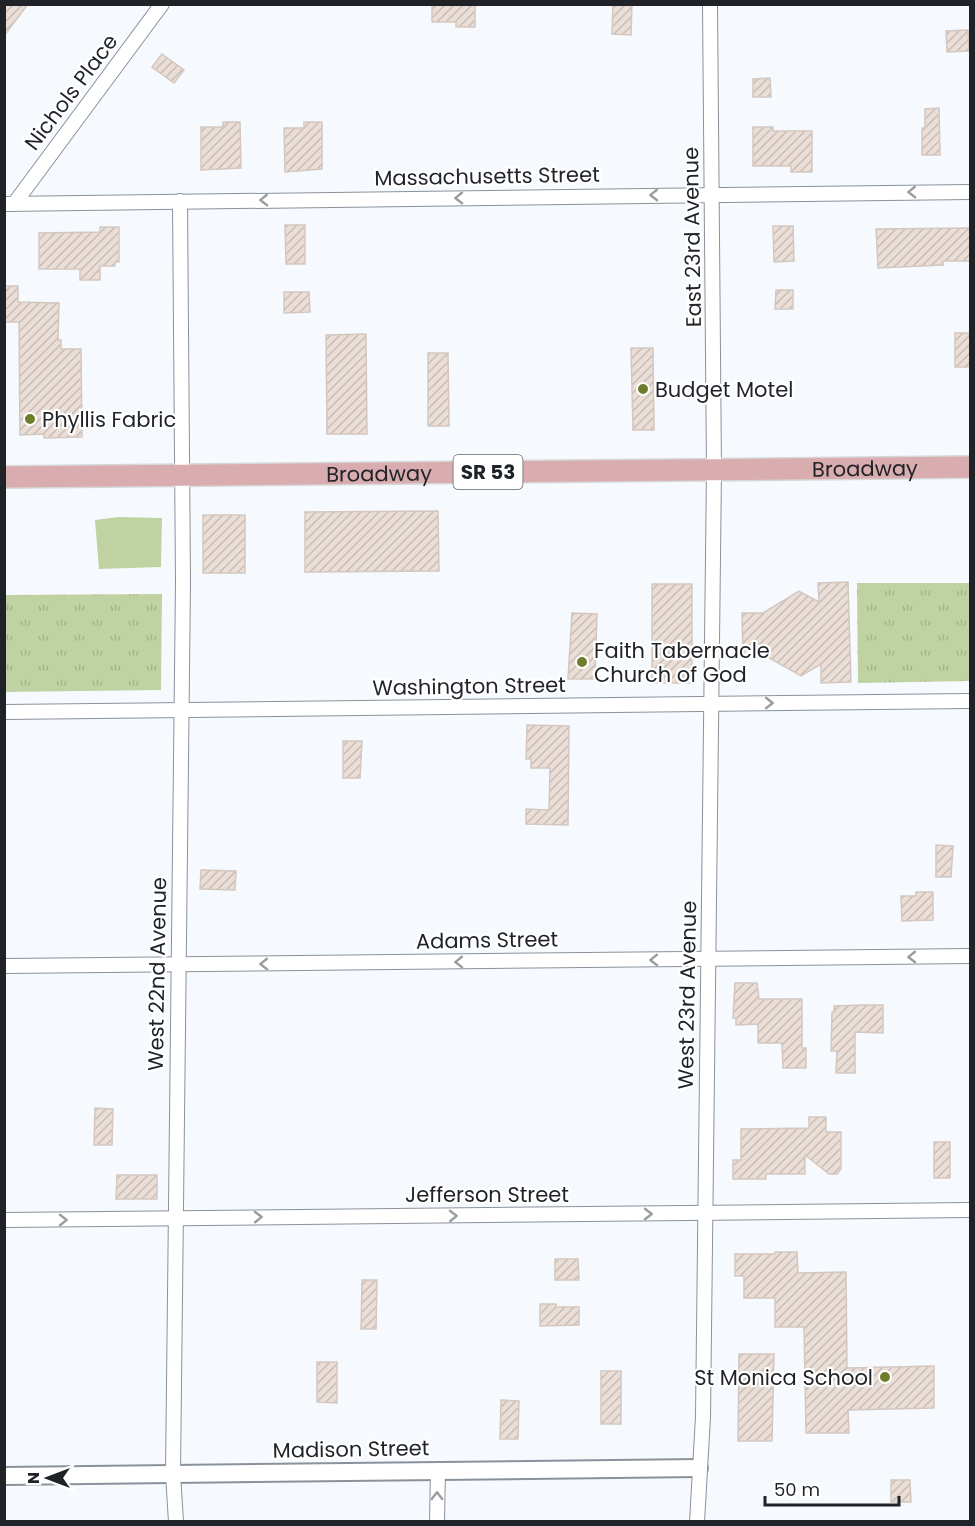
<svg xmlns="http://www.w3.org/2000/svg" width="975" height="1526" viewBox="0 0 975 1526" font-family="Poppins,sans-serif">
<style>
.grass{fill:url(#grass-tufts)}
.garden{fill:#c0d2a2}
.building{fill:url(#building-hatch);stroke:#d3c7c0;stroke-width:1.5}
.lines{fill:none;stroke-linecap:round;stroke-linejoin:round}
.minor-casing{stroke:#89929b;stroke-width:16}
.tertiary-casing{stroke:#89929b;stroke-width:20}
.primary-casing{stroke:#d7d7d8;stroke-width:24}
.minor{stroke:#fff;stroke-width:14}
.tertiary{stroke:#fff;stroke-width:16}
.primary{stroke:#d9acb0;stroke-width:21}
.oneway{stroke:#9a9c9d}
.poi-dot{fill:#6d7d2b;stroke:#fff;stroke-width:2}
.labels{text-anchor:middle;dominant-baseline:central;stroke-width:4.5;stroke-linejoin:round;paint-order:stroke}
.shield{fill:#fff;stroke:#626467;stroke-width:1.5}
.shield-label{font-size:20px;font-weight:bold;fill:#1f2226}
.street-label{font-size:21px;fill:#1f2226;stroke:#fff}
.poi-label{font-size:21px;fill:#1f2226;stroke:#fff;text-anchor:start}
</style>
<defs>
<pattern id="grass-tufts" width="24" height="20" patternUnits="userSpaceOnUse" patternTransform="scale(1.5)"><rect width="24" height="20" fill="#c0d2a2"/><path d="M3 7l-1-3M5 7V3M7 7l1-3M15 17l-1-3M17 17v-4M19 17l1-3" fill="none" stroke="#a5b48b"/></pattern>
<pattern id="building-hatch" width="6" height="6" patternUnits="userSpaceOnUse" patternTransform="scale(1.5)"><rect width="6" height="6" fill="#eaded7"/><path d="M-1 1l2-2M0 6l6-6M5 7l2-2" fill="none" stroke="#c8beb8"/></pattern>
</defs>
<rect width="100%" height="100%" fill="#f6fafe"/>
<!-- grass -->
<g class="grass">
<path d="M 970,583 L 970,681 L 858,683 L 857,583 Z"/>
<path d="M 162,594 L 161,690 L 5,692 L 5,595 Z"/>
</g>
<!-- garden -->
<path class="garden" d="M 118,517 L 162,518 L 161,567 L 99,569 L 95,520 Z"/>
<!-- building -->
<g class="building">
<path d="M 4,4 L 28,4 L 4,36 Z"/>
<path d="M 432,4 L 475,4 L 475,27 L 456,27 L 456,22 L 432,22 Z"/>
<path d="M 613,4 L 632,4 L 631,35 L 612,34 Z"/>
<path d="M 968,30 L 969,51 L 947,52 L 946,31 Z"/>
<path d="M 162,54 L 184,70 L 174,83 L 152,67 Z"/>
<path d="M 770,78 L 771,97 L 753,97 L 753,79 Z"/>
<path d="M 939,108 L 940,155 L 922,155 L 922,128 L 925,128 L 925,109 Z"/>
<path d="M 223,122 L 240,122 L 241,168 L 201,170 L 201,127 L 223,127 Z"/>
<path d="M 304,122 L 322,122 L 322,169 L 285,172 L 284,128 L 304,128 Z"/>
<path d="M 753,127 L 773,127 L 773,131 L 812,131 L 812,172 L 791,172 L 791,166 L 753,166 Z"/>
<path d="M 285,225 L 305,225 L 305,264 L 286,264 Z"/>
<path d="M 773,226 L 793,226 L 794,261 L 774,262 Z"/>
<path d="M 100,227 L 119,227 L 119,262 L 115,262 L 115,266 L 100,266 L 100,280 L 80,280 L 80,269 L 39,269 L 39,233 L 100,232 Z"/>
<path d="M 970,228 L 970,261 L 943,261 L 943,265 L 878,268 L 876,229 Z"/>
<path d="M 4,286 L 18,286 L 18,302 L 59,303 L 58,340 L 61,340 L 61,349 L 81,349 L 82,437 L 44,438 L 44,434 L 20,435 L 19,322 L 4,322 Z"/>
<path d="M 776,290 L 793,290 L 793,309 L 775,309 Z"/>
<path d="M 284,292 L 309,292 L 310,312 L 284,313 Z"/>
<rect x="955" y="333" width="15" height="34"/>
<path d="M 366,334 L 367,434 L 327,434 L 326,335 Z"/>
<path d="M 631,348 L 653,348 L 654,430 L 633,430 Z"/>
<path d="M 428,353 L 448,353 L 449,426 L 428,426 Z"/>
<path d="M 438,511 L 439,571 L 305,572 L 305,512 Z"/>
<rect x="203" y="515" width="42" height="58"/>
<path d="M 848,582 L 851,682 L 821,683 L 821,664 L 801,676 L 764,655 L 743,656 L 742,613 L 763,613 L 799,591 L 819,602 L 818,583 Z"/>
<rect x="652" y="584" width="40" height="99"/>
<path d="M 572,613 L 597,614 L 595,679 L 568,679 Z"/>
<path d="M 527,725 L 569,726 L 568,825 L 526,824 L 526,809 L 549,810 L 550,768 L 531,768 L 531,759 L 526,759 Z"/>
<path d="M 343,741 L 362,741 L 360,778 L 343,778 Z"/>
<path d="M 936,845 L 953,846 L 951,877 L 936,877 Z"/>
<path d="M 201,870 L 236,871 L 235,890 L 200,889 Z"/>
<path d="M 916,892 L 933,892 L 933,920 L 902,921 L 901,896 L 916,896 Z"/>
<path d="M 735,983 L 757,983 L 759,999 L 802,999 L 802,1048 L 806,1048 L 806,1068 L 783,1068 L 782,1043 L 758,1043 L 758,1024 L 736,1025 L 736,1018 L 733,1018 Z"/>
<path d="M 865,1005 L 883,1005 L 883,1033 L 855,1032 L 855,1073 L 836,1073 L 837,1051 L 831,1051 L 832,1012 L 834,1012 L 834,1006 Z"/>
<path d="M 95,1108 L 113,1109 L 112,1145 L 94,1145 Z"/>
<path d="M 809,1117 L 826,1117 L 826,1132 L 841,1132 L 841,1169 L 837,1174 L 829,1174 L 805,1155 L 805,1174 L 766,1174 L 766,1179 L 733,1179 L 733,1160 L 741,1160 L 741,1129 L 809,1128 Z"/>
<rect x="934" y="1142" width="16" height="36"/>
<path d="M 117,1175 L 157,1175 L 157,1199 L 116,1199 Z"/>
<path d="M 775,1252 L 797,1252 L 798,1273 L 846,1272 L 847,1368 L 934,1366 L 934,1408 L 848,1410 L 849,1433 L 806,1433 L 804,1327 L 775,1327 L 775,1298 L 744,1298 L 744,1276 L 735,1276 L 735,1254 L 775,1254 Z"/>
<path d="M 555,1259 L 578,1259 L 579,1280 L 555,1280 Z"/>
<path d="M 362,1280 L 377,1280 L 376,1329 L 361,1329 Z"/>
<path d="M 540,1304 L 556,1304 L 556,1307 L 579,1307 L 579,1325 L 540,1326 Z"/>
<path d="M 739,1354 L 774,1354 L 772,1441 L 738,1441 Z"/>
<path d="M 317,1362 L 337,1362 L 337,1403 L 317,1402 Z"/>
<rect x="601" y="1371" width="20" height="53"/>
<path d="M 501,1400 L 519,1401 L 518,1439 L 500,1439 Z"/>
<path d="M 891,1480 L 910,1480 L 911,1502 L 891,1502 Z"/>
</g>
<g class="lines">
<defs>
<g id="minor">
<path d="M 4,204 L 970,192"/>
<path d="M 14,204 L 162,4"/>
<path d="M 4,712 L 970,701"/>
<path d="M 4,966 L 970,956"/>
<path d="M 4,1220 L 970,1210"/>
<path d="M 176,1522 L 173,1474 L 183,582 L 180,201"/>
<path d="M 437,1522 L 438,1470"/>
<path d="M 697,1522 L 703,1417 L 714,470 L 710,4"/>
</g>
<path id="tertiary" d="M 4,1476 L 699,1468"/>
<g id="primary">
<path id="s1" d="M 4,477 L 970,467"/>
</g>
</defs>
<!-- minor casing -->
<use href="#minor" class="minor-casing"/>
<!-- tertiary casing -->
<use href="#tertiary" class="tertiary-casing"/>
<!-- primary casing -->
<use href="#primary" class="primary-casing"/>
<!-- minor -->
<use href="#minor" class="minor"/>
<!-- tertiary -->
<use href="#tertiary" class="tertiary"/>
<!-- primary -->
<use href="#primary" class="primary"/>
</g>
<!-- one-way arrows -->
<defs><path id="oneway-chevron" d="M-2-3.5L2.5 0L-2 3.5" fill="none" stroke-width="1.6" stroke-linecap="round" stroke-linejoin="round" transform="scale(1.5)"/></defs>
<g class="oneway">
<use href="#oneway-chevron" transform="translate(912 192) rotate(179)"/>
<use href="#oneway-chevron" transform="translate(654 195) rotate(179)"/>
<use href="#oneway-chevron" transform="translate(459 198) rotate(179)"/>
<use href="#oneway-chevron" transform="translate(264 200) rotate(179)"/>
<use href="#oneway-chevron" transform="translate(769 703)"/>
<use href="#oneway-chevron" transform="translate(912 957) rotate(179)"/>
<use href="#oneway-chevron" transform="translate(654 960) rotate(179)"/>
<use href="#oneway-chevron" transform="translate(459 962) rotate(179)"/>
<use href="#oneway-chevron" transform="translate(264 964) rotate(179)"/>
<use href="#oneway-chevron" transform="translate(648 1214)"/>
<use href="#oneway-chevron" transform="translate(453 1216) rotate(-1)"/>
<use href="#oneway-chevron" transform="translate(258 1217) rotate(-1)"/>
<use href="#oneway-chevron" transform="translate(63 1220) rotate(-1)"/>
<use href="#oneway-chevron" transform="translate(437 1496) rotate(-89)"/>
</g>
<!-- markers -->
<g class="poi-dot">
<circle cx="643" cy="389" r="6"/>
<circle cx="30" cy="419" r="6"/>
<circle cx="582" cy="662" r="6"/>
<circle cx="885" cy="1377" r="6"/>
</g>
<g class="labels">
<!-- shield labels -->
<rect class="shield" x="453.5" y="455" width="69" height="34" rx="4.5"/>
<g class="shield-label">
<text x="488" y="472">SR 53</text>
</g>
<!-- street labels -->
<g class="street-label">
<text transform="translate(71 92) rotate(-53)">Nichols Place</text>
<text transform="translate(487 176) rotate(-1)">Massachusetts Street</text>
<text transform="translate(692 237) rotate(-91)">East 23rd Avenue</text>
<text stroke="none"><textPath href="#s1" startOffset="861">Broadway</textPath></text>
<text stroke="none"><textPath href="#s1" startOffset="375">Broadway</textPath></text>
<text transform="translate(469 686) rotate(-1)">Washington Street</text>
<text transform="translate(487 940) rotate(-1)">Adams Street</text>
<text transform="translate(157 974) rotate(-89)">West 22nd Avenue</text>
<text transform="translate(687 995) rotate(-89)">West 23rd Avenue</text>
<text x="487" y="1194">Jefferson Street</text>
<text transform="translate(351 1449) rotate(-1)">Madison Street</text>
</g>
<!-- poi labels -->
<g class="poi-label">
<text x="655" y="389">Budget Motel</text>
<text x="42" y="419">Phyllis Fabric</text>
<text x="594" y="650">Faith Tabernacle<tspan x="594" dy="24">Church of God</tspan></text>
<text x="873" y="1377" text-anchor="end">St Monica School</text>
</g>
</g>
<!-- border -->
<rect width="975" height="1526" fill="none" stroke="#1f2226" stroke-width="12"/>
<!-- north arrow -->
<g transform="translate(48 1478) rotate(270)" stroke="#ffffff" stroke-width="4.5" paint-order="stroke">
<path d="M0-4.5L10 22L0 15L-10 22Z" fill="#1f2226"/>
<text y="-9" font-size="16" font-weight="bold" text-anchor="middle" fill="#1f2226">N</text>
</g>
<!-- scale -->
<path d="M765 1496v9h134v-9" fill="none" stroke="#1f2226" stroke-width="3"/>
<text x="774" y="1496" font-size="18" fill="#1f2226" stroke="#ffffff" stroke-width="4.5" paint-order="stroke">50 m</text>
</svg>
